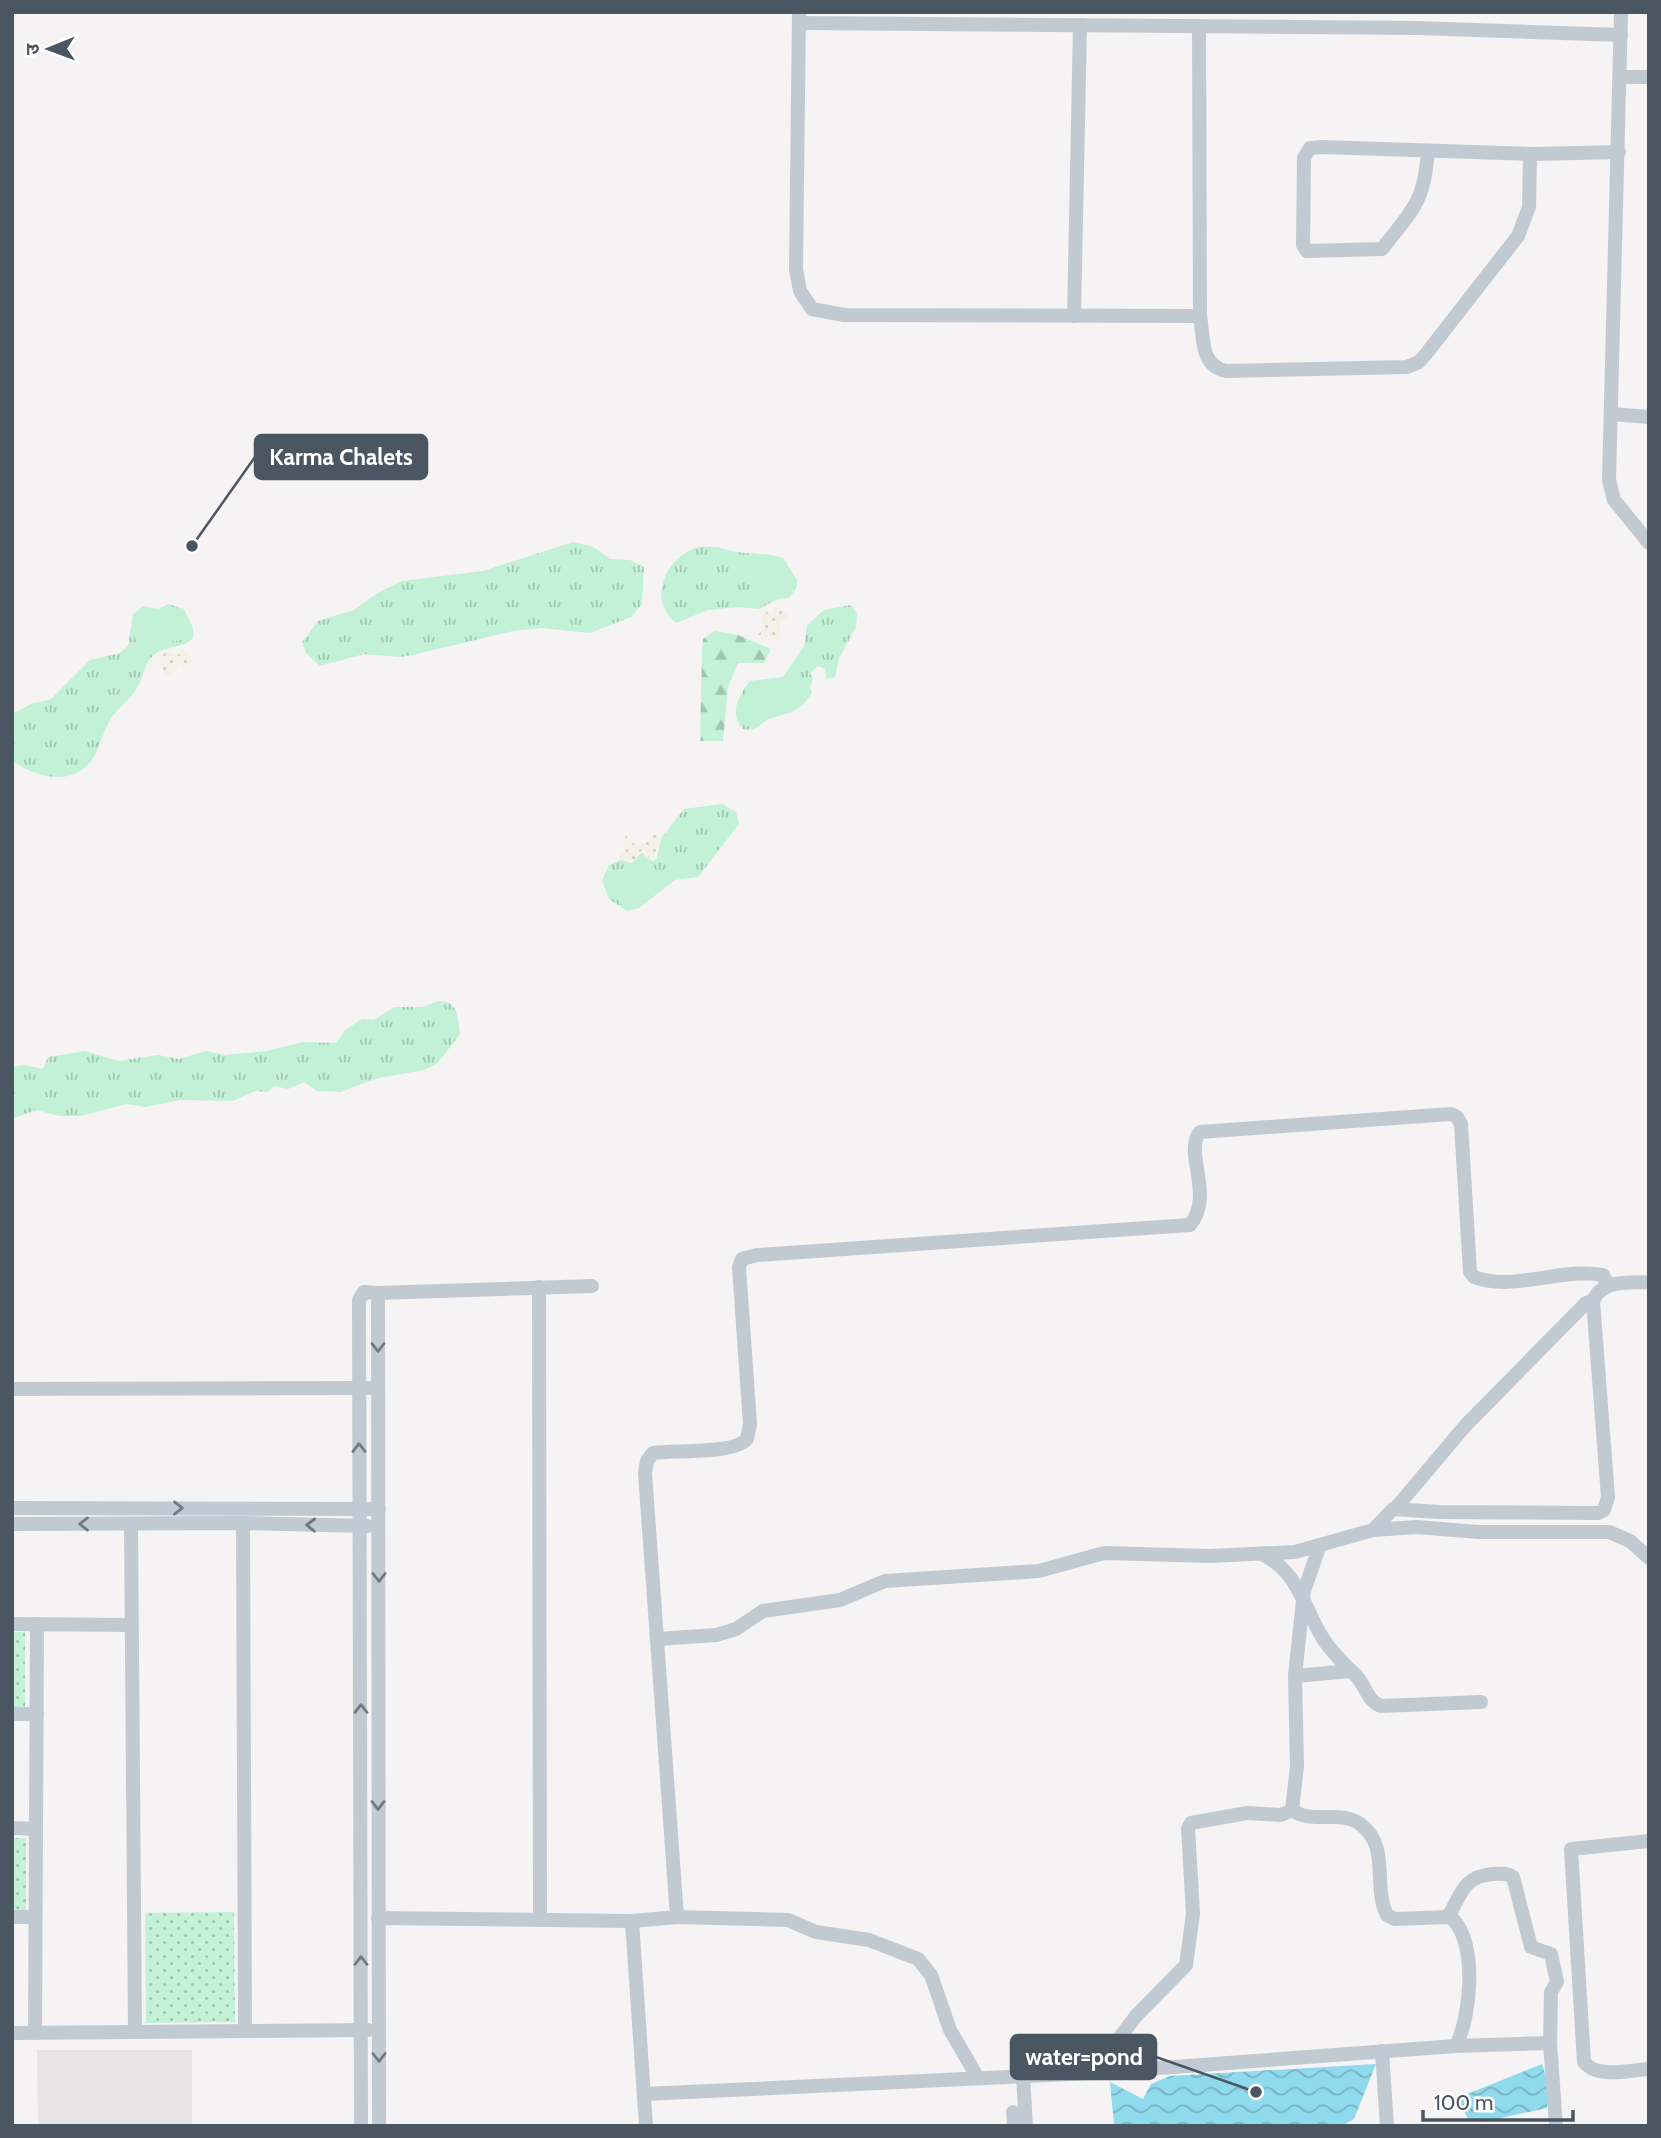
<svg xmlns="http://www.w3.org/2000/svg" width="1661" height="2138" viewBox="0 0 1661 2138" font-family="Cabin,'Noto Sans Devanagari',sans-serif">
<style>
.education{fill:#e6e4e5}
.grass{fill:url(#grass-tufts)}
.forest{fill:url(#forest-firs)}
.sand{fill:url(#sand-dots)}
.park{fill:url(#park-dots)}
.garden{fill:#c3f1d5}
.water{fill:url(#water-waves)}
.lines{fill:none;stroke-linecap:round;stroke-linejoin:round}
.minor{stroke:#c1cad2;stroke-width:14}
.oneway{stroke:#6e7983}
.leader{fill:none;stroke:#4a5661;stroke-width:2.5}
.callout-dot{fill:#4a5661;stroke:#fff;stroke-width:2.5}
.callout{fill:#4a5661;stroke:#4a5661;stroke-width:2.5}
.callout-label{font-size:23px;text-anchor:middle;font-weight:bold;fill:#fff}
</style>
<defs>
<pattern id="grass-tufts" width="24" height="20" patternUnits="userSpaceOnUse" patternTransform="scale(1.75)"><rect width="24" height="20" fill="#c3f1d5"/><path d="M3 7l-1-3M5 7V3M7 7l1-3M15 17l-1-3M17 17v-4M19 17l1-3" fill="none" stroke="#a0c6b0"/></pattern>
<pattern id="forest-firs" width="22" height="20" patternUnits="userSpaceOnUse" patternTransform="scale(1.75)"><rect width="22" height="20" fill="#c3f1d5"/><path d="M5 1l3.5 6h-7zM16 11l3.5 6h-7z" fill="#a0c6b0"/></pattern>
<pattern id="sand-dots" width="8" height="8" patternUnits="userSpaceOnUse" patternTransform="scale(1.75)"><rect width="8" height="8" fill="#f5f0e5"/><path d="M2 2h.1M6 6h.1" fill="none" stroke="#d4d0c7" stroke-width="1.8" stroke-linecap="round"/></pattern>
<pattern id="park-dots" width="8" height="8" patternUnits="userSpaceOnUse" patternTransform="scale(1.75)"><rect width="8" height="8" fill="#c3f1d5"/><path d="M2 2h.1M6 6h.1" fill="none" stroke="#a0c6b0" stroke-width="1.8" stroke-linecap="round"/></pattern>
<pattern id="water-waves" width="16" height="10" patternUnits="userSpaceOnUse" patternTransform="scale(1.75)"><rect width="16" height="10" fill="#90daee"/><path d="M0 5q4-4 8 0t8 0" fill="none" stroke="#78b4c4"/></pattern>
</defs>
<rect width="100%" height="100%" fill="#f5f3f3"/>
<!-- education -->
<path class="education" d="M 37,2050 L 192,2050 L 192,2126 L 38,2126 Z"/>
<!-- grass -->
<g class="grass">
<path d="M 573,542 L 594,547 L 610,559 L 630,560 L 644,567 L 642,604 L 631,617 L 590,633 L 540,628 L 513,631 L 421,653 L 401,657 L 364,654 L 320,666 L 306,653 L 302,642 L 318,621 L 354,610 L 377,593 L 402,581 L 483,571 Z"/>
<path d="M 719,547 C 739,556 762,551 783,558 L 797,580 L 797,587 L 789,598 L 778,599 L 759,609 L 739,607 L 708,610 L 676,623 C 647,601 665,558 696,548 C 703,546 712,547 719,547 Z"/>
<path d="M 169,604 L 184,609 L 193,628 L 193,638 C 180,651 161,644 150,659 C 144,666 143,679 137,688 C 130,700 119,707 112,717 C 104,729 101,744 94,757 C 74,788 38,778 12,761 L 12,714 L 33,703 L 50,700 L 90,660 L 120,653 L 128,646 L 133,614 L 143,606 L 158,609 Z"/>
<path d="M 851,605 L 857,614 L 856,627 L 839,658 L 835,677 L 826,679 L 825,669 L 818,666 L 810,673 L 813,679 L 810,687 L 812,692 C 802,711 791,712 772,718 C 759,722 759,732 743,729 C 728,713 739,695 750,681 L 783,677 L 804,646 L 807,625 L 824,610 Z"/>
<path d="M 722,804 L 736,812 L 739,824 L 698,877 L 675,880 L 639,908 L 627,911 L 609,899 L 602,880 L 609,865 L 621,860 L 632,863 L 642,852 L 646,858 L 653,861 L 657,858 L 661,838 L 684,809 Z"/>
<path d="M 439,1001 C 458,1001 458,1018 460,1034 L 437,1064 L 424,1070 L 378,1078 L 340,1092 L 317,1091 L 304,1082 L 288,1089 L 274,1086 L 267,1092 L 255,1091 L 233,1101 L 180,1100 L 145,1107 L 126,1104 L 81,1116 L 60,1116 L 36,1110 L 12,1119 L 12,1067 L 24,1065 L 43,1069 L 48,1057 L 85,1051 L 119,1061 L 158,1055 L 179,1059 L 206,1051 L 225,1055 L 267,1051 L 302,1042 L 336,1043 L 345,1030 L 362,1019 L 374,1020 L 394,1007 L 422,1007 Z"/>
</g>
<!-- forest -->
<path class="forest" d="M 714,631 L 738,635 L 771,649 L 764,663 L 738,663 L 728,687 L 723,741 L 700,741 L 702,651 L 703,639 Z"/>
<!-- sand -->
<g class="sand">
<path d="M 777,606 L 790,616 L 779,624 L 781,638 L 774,639 L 769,634 L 763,641 L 758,635 L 765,626 L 761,617 L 767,612 L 773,616 L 774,608 Z"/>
<path d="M 182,648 L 192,659 L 191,663 L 182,666 L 179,664 L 174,673 L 166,676 L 159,658 L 166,651 L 178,655 Z"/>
<path d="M 654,834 L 659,838 L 654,859 L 650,860 L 642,850 L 632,863 L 621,859 L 620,854 L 626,851 L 622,839 L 626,836 L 634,844 L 644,843 Z"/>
</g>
<!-- park -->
<g class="park">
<rect x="12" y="1632" width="13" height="75"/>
<rect x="12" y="1838" width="14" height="72"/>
<path d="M 234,1912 L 235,2022 L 146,2023 L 145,1913 Z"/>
</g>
<!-- garden -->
<g class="garden">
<path d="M 764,556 L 786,561 C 792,575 799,584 788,597 L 775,598 L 759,608 L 749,603 L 750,583 Z"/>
<path d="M 171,609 C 184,614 190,624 187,637 C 174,645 159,639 147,647 L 139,644 C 129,632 131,620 142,610 L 159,615 Z"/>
<path d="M 790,681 L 799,686 L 801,697 L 793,712 L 771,716 L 757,727 L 744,726 C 732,712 743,697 752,684 Z"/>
<path d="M 618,869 L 649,871 L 655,875 L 658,887 L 631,907 L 624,907 L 605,886 L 606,878 Z"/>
</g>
<!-- water -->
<g class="water">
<path d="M 1376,2064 L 1354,2119 L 1341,2126 L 1114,2125 L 1110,2082 L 1143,2099 L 1151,2084 L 1170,2076 Z"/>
<path d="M 1542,2064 L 1550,2090 L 1547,2108 L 1483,2122 L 1468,2119 L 1457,2098 Z"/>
</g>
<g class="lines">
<!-- minor -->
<g class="minor">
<path d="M 799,12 L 796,269 L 800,291 L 812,309 L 844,315 L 1200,316 C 1204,339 1200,365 1226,371 L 1407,367 L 1419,362 L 1426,354 L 1518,236 L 1529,207 L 1530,158 L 1534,154 L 1619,152"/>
<path d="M 1621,12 L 1609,480 L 1614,500 L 1649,543"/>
<path d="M 799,23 L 1418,28 L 1621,35"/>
<path d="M 1199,26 L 1200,316"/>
<path d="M 1620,77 L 1649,77"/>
<path d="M 1428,151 C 1424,203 1413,209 1382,249 L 1307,251 L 1303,245 L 1304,158 L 1310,148 L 1322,147 L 1534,154"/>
<path d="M 1074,316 L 1080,25"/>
<path d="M 1611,414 L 1649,417"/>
<path d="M 539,1287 L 540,1920"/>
<path d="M 378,1293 L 592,1286"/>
<path d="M 12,1389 L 368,1388"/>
<path d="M 12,1508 L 379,1509"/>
<path d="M 1395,1509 L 1465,1426 L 1586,1303 L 1593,1301"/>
<path d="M 243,1523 L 245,2031"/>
<path d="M 12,1524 L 243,1523 L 367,1526"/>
<path d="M 131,1524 L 135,2032"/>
<path d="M 1373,1530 L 1417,1527 L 1478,1532 L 1609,1532 L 1630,1541 L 1649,1558"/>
<path d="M 1265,1556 C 1297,1571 1305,1609 1322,1637 C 1330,1650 1340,1660 1351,1671"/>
<path d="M 12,1624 L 131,1625"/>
<path d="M 657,1639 L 716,1635 L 736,1629 L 763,1611 L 840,1600 L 885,1581 L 1039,1571 L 1104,1553 L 1210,1556 L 1295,1552 L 1373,1530 L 1393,1509 L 1439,1512 L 1598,1513 L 1604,1510 L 1608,1497 L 1593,1301 C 1602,1279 1628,1283 1649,1282"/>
<path d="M 1295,1676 L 1304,1591 L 1320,1545"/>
<path d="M 12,1714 L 37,1714"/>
<path d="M 1292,1810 L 1297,1766 L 1295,1676 L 1351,1671 C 1365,1680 1365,1700 1381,1706 L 1481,1702"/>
<path d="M 12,1828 L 36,1829"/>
<path d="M 1649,1841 L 1571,1849 L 1584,2062 C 1597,2079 1629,2070 1649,2069"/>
<path d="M 12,1917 L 35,1917"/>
<path d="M 677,1917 L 788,1920 L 816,1932 L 869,1940 L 918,1959 L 931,1975 L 950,2030 L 978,2078"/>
<path d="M 378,1918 L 632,1921 L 677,1917 L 645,1473 L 647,1461 L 653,1453 C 675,1450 735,1454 747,1439 L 750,1424 L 739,1267 L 742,1259 L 757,1255 L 1190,1225 C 1215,1195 1183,1152 1200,1132 L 1451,1114 L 1457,1117 L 1461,1124 L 1470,1272 L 1474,1277 C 1514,1292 1562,1267 1603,1275 L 1608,1285"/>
<path d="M 632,1921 L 646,2126"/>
<path d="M 12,2033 L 368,2030"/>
<path d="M 35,2033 L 37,1624"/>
<path d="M 1550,2043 L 1556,2126"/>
<path d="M 1382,2051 L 1387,2126"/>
<path d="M 1093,2073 L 1136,2016 L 1186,1965 L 1193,1914 L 1188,1828 L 1191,1823 L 1247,1813 L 1281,1815 L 1292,1810 C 1312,1825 1339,1809 1360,1824 C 1391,1846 1372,1886 1387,1915 L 1395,1919 L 1448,1917 L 1454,1920 C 1477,1948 1471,2015 1456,2046"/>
<path d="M 1023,2076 L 1026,2126"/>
<path d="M 644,2094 L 1093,2073 L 1456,2046 L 1550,2043 L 1551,1992 L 1557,1982 L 1551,1954 L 1531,1947 L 1513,1877 C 1506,1872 1500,1874 1492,1874 C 1463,1877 1462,1893 1448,1917"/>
<path d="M 1013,2112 L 1014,2126"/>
<path d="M 361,2126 L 359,1300 L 364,1292 L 378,1293 L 379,2126"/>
</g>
</g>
<!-- one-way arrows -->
<defs><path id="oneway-chevron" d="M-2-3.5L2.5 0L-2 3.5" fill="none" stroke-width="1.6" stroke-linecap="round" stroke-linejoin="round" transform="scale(1.75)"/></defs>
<g class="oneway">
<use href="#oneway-chevron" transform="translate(378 1347) rotate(90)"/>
<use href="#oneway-chevron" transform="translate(359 1448) rotate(-90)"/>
<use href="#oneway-chevron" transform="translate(178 1508)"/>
<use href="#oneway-chevron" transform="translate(84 1524) rotate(180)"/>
<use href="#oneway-chevron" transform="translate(311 1525) rotate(-178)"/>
<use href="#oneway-chevron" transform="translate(379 1577) rotate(90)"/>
<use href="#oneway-chevron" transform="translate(361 1709) rotate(-90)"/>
<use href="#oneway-chevron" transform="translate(378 1805) rotate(90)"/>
<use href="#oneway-chevron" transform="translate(361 1961) rotate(-90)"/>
<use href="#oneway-chevron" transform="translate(379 2057) rotate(90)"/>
</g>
<!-- callouts -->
<path class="leader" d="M192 546L255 457M1256 2092L1156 2057"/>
<g class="callout-dot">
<circle cx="192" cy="546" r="7"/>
<circle cx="1256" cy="2092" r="7"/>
</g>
<g class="callout">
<rect x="255" y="435" width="172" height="44" rx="7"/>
<rect x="1011" y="2035" width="145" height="44" rx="7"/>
</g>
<g class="callout-label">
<text x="341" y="465">Karma Chalets</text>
<text x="1084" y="2065">water=pond</text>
</g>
<!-- border -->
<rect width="1661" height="2138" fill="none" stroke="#4a5661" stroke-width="28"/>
<!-- north arrow -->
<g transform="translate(49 49) rotate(269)" stroke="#ffffff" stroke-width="5" paint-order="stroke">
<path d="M0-5L12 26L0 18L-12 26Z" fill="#4a5661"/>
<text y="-10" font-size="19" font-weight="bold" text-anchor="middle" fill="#4a5661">उ</text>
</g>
<!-- scale -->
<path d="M1423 2110v10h150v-10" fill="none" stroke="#4a5661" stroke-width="3.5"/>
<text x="1434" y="2110" font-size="21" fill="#4a5661" stroke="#ffffff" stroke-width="5" paint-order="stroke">100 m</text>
</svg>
